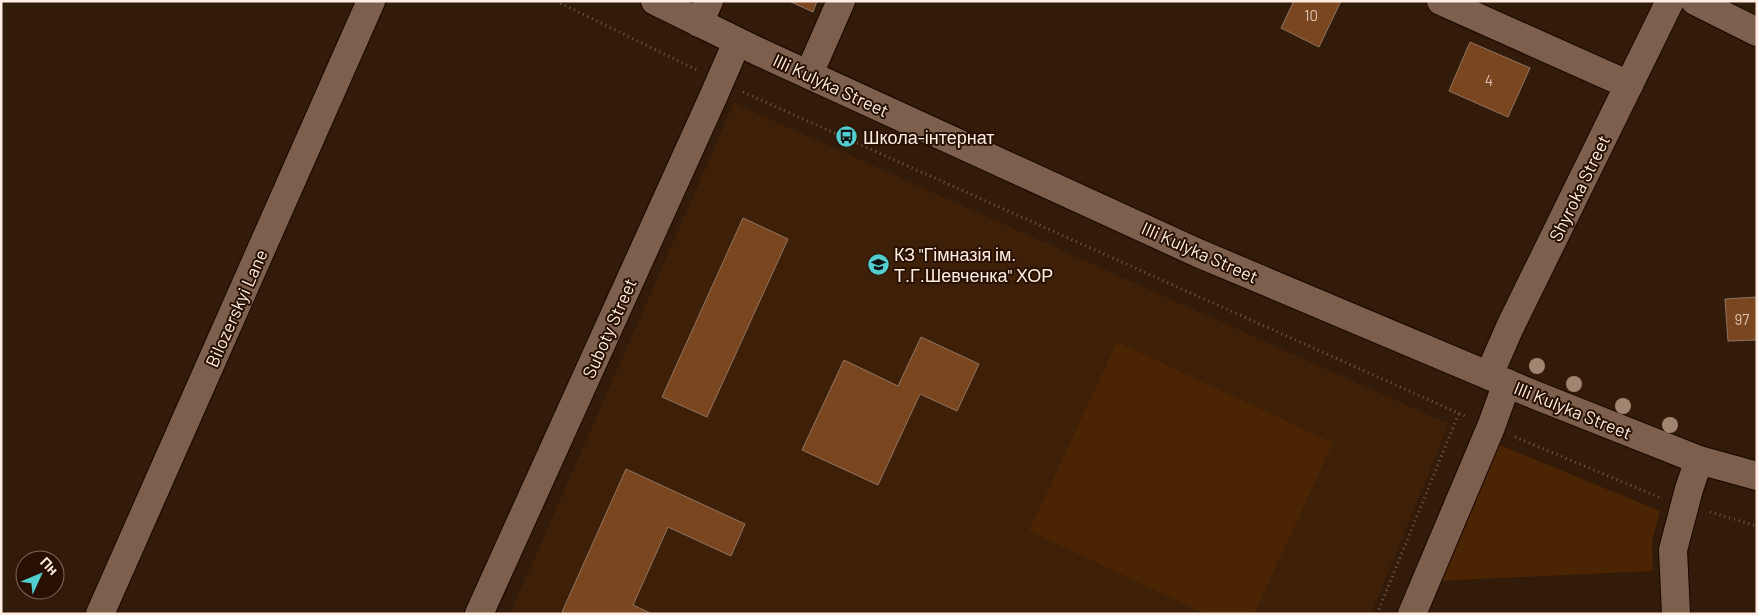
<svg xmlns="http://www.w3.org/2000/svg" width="1758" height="615" viewBox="0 0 1758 615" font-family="Barlow,sans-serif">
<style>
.built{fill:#3e2009}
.green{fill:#4a2403}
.building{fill:#794620;stroke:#927561}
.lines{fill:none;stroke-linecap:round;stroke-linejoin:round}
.minor-casing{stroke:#190500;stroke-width:30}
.path{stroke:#725c4c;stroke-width:3;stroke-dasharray:1 4;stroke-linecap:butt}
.minor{stroke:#7c5f4c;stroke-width:28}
.tree{fill:#a28570}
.labels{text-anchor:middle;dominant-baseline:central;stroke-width:4;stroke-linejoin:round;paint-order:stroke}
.number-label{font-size:15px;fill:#dec3b2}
.street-label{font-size:18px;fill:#ffede3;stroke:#281102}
.poi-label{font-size:18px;fill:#ffede3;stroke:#281102;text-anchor:start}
</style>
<rect width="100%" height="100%" fill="#331b09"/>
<!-- built -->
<path class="built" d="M 734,103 L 1449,424 L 1371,614 L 510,614 Z"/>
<!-- green -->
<g class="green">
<path d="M 1117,342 L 1333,443 L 1254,614 L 1206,614 L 1029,531 Z"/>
<path d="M 1495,443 L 1660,511 L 1652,541 L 1653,571 L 1435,581 Z"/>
</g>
<!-- building -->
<g class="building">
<path d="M 789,1 L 817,1 L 813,12 Z"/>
<path d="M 1294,1 L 1341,1 L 1319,47 L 1281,28 Z"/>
<path d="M 1470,42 L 1530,68 L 1508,117 L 1449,91 Z"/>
<path d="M 743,218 L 788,239 L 707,417 L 662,397 Z"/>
<path d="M 1757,297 L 1757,340 L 1728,341 L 1725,299 Z"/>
<path d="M 921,337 L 979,364 L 957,411 L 920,394 L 878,485 L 802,450 L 844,360 L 898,386 Z"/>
<path d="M 626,469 L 745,524 L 731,556 L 668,527 L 633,605 L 652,614 L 567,614 L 562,612 Z"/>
</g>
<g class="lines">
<defs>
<g id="minor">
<path d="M 655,1 L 757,51 L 1198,253 L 1535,395 L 1699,460 L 1757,476"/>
<path d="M 1441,1 L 1629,85"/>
<path d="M 1695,1 L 1757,32"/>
<path d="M 699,23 L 709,1"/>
<path d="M 809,74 L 841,1"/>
<path d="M 1489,375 L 1510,327 L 1670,1"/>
<path d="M 100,614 L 371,1"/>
<path d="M 479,614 L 714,95 L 737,42"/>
<path d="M 1412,614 L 1491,427 L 1507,383"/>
<path d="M 1676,614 L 1673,550 L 1689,489 L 1699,460"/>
</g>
</defs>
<!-- minor casing -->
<use href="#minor" class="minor-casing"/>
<!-- path -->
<g class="path">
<path d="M 556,1 L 697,70"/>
<path d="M 743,92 L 1467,417"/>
<path d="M 1515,437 L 1661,498"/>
<path d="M 1710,512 L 1757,526"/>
<path d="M 1377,614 L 1459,413"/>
</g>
<!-- minor -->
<use href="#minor" class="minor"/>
</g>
<!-- trees -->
<g class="tree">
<circle cx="1537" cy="366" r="8"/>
<circle cx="1574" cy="384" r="8"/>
<circle cx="1623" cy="406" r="8"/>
<circle cx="1670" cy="425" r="8"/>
</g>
<!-- icons -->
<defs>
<symbol id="bus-disc" viewBox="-11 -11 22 22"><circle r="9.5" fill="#52cdd0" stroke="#281102"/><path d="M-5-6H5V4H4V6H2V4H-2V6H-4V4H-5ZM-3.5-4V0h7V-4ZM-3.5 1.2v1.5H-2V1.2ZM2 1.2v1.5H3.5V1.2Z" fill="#111"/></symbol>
<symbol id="school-disc" viewBox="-11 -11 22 22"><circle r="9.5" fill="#52cdd0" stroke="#281102"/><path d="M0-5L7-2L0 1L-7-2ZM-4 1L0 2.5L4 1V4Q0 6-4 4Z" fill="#111"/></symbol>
</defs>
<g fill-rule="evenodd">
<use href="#bus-disc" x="834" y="124" width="25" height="25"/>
<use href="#school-disc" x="866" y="252" width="25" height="25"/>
</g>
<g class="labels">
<!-- number labels -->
<g class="number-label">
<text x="1311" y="15">10</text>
<text x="1489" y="80">4</text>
<text x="1742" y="319">97</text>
</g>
<!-- street labels -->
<g class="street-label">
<text transform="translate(831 85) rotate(25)">Illi Kulyka Street</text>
<text transform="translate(1579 188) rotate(-64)">Shyroka Street</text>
<text transform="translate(1200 252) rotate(24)">Illi Kulyka Street</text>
<text transform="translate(236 308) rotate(-66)">Bilozerskyi Lane</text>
<text transform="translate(609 328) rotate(-66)">Suboty Street</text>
<text transform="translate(1573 410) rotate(22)">Illi Kulyka Street</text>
</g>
<!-- poi labels -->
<g class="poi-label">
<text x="863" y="137">Школа-інтернат</text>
<text x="894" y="254">КЗ "Гімназія ім.<tspan x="894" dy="21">Т.Г.Шевченка" ХОР</tspan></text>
</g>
</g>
<!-- border -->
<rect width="1758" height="615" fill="none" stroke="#ffede3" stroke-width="5"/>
<!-- north arrow -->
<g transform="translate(40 575) rotate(46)"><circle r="24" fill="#281102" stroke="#7e695c"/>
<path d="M0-4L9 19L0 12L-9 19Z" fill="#52cdd0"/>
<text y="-8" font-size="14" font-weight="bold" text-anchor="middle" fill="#ffede3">Пн</text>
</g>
</svg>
